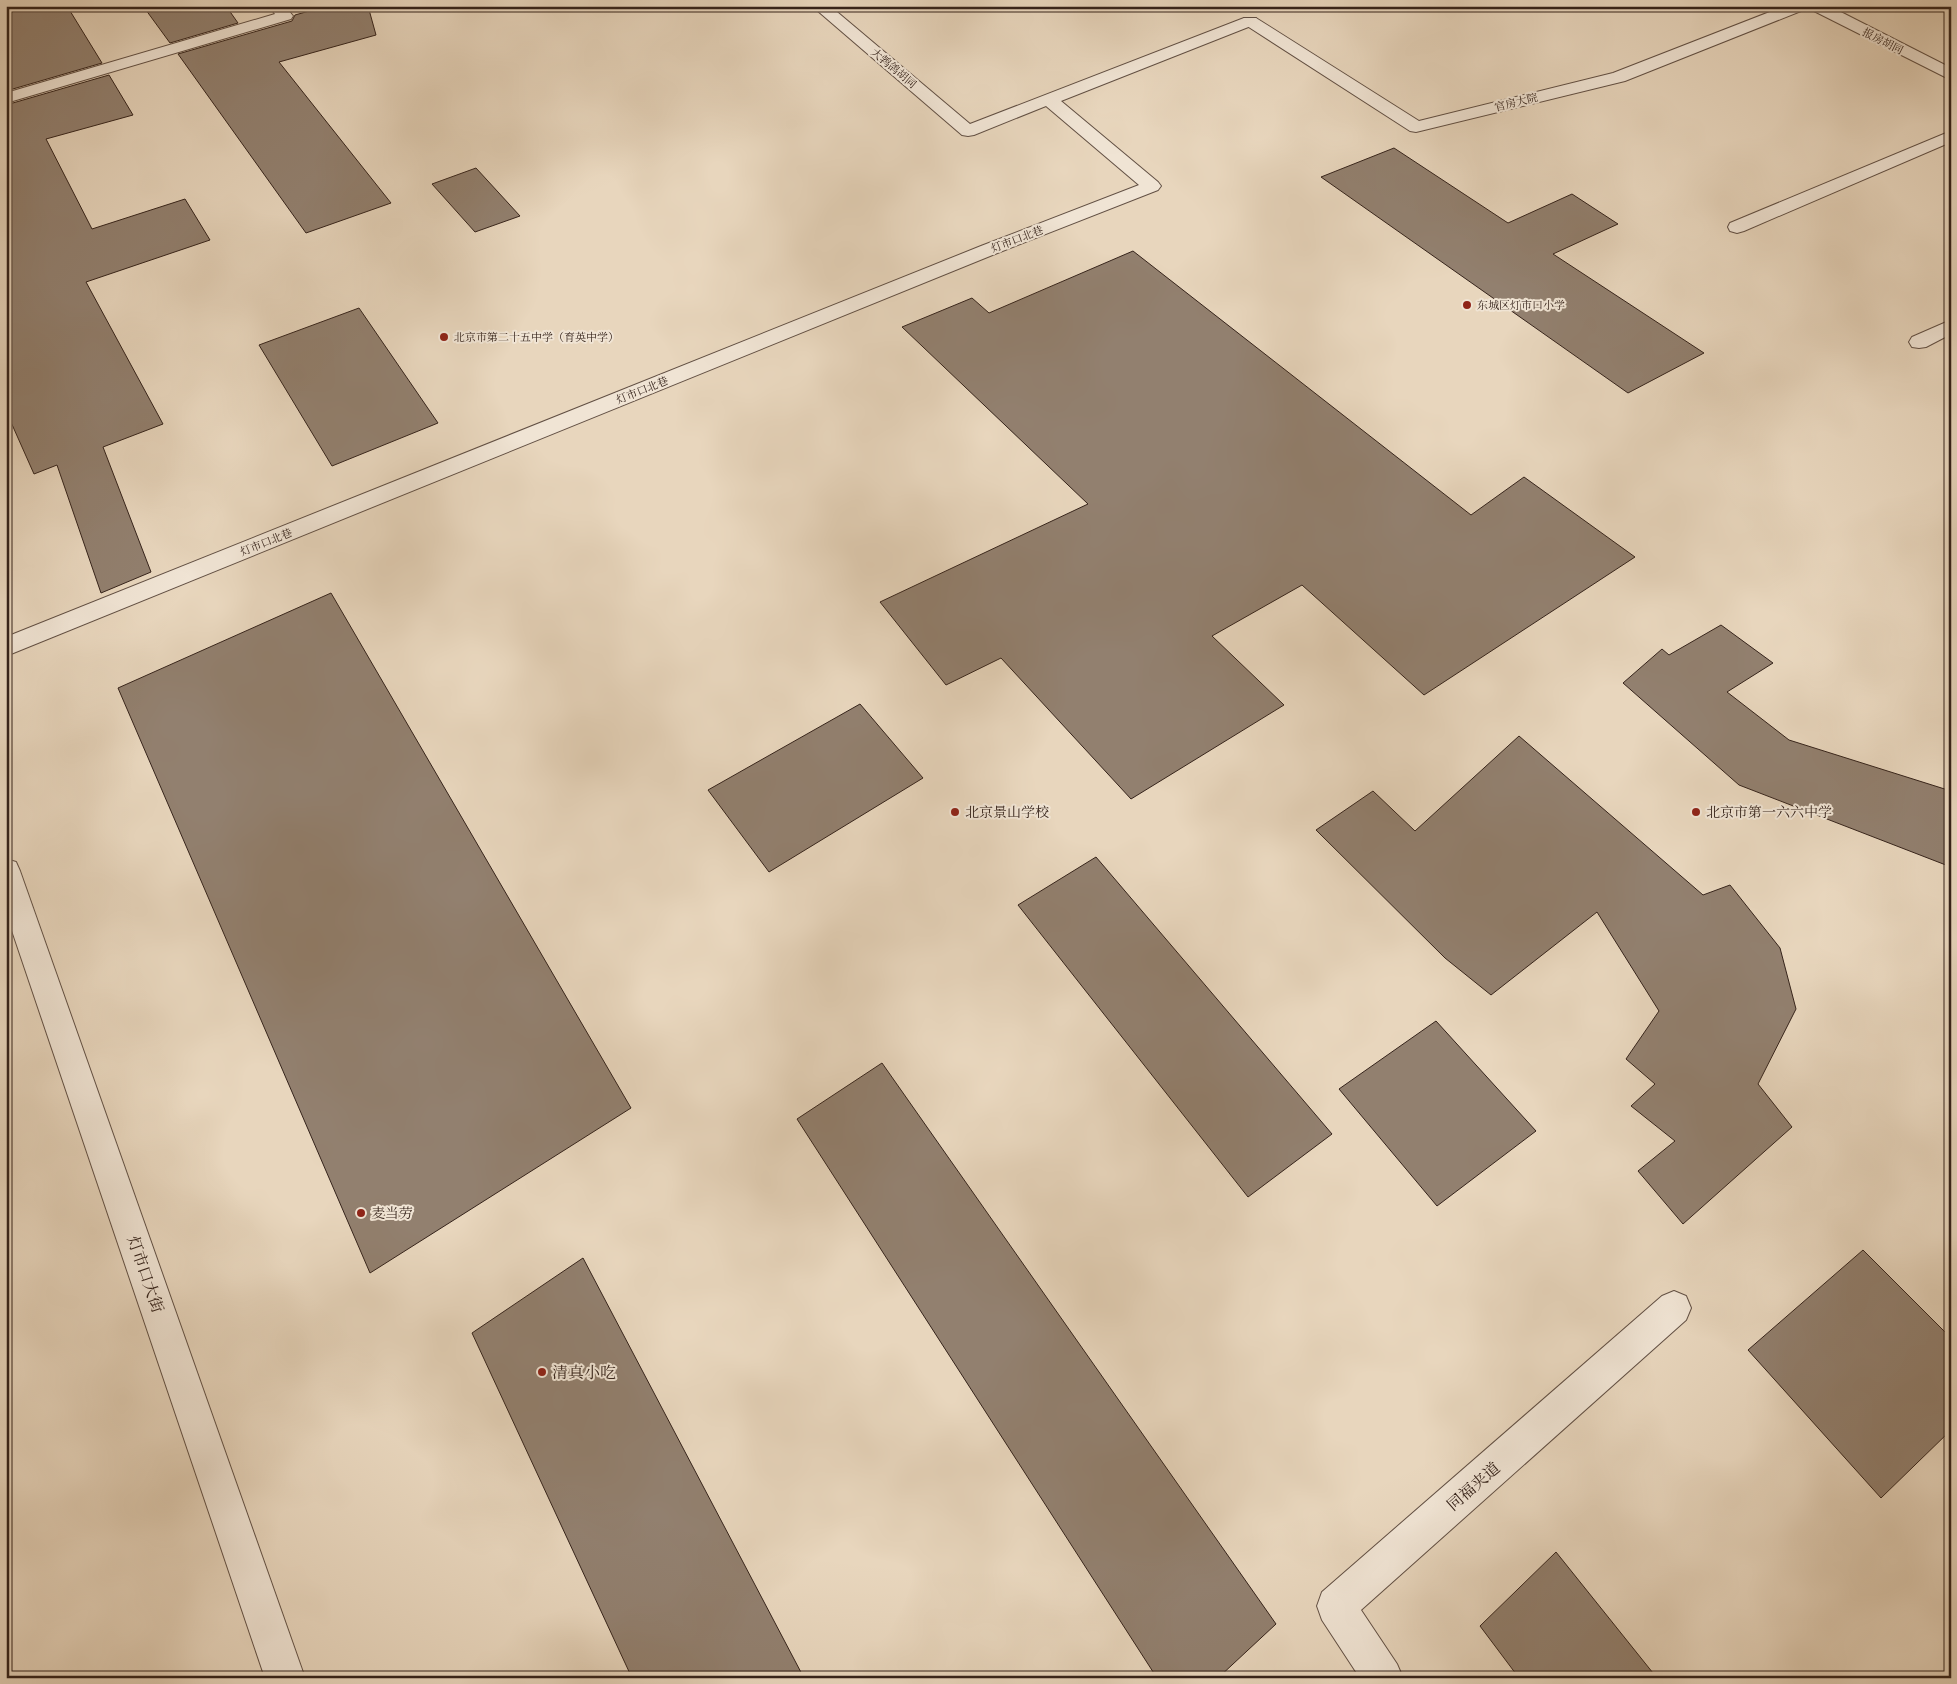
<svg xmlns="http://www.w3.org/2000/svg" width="1957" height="1684" viewBox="0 0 1957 1684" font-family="'Libre Caslon Text','Noto Serif SC',serif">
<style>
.building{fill:#92806f;stroke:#35231b}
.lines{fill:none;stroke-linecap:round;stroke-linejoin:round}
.service-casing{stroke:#625044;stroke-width:2}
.minor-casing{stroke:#625044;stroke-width:2}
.tertiary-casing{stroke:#625044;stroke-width:2}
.service{fill:#f0e4d4;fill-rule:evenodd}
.minor{fill:#f0e4d4;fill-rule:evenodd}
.tertiary{fill:#f0e4d4;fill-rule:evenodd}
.poi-dot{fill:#8f2418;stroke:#f0e4d4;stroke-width:2}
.labels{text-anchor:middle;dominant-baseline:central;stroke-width:4;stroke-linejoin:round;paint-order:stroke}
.far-street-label{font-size:11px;fill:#35231b;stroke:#f0e4d4}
.far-poi-label{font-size:11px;fill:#35231b;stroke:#f0e4d4;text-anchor:start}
.poi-label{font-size:14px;fill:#35231b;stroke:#f0e4d4;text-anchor:start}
.near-street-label{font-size:16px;fill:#35231b;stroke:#f0e4d4}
.near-poi-label{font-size:16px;fill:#35231b;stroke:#f0e4d4;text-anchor:start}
</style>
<rect width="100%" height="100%" fill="#e8d6bd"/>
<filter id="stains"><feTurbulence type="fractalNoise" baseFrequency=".004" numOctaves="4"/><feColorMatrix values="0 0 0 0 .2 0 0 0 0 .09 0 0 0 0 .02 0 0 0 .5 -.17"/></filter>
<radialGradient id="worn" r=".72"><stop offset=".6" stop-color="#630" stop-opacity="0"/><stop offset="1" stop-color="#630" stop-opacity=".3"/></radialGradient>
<!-- building -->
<g class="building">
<path d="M 6,6 L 67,6 L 102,63 L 6,91 Z"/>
<path d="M 143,6 L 226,6 L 238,23 L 170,43 Z"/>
<path d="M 327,6 L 368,6 L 376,35 L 279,62 L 391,203 L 306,233 L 178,54 L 292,21 L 295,15 Z"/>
<path d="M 109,75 L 133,115 L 46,139 L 92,229 L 185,199 L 210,240 L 86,282 L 163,424 L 103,447 L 151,572 L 101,593 L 57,465 L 34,474 L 6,411 L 6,105 Z"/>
<path d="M 1394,148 L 1508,223 L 1572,194 L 1618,224 L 1553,254 L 1704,353 L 1628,393 L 1321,177 Z"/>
<path d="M 476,168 L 520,216 L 475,232 L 432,184 Z"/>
<path d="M 1133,251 L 1471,515 L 1524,477 L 1635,557 L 1424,695 L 1302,585 L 1212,636 L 1284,705 L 1131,799 L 1001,658 L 946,685 L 880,602 L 1088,504 L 902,327 L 972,298 L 989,313 Z"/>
<path d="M 359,308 L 438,423 L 332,466 L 259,345 Z"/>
<path d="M 331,593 L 631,1108 L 370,1273 L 118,688 Z"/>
<path d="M 1721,625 L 1773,663 L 1727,692 L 1789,740 L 1951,791 L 1951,867 L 1739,785 L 1623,683 L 1662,649 L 1669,655 Z"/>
<path d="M 860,704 L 923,778 L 769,872 L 708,790 Z"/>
<path d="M 1519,736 L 1703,895 L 1730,885 L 1780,948 L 1796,1009 L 1758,1084 L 1792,1127 L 1683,1224 L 1638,1171 L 1675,1141 L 1631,1106 L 1655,1084 L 1626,1059 L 1659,1011 L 1597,912 L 1491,995 L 1445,958 L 1316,830 L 1373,791 L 1415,831 Z"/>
<path d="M 1096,857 L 1332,1134 L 1248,1197 L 1018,905 Z"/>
<path d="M 1436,1021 L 1536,1131 L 1437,1206 L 1339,1089 Z"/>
<path d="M 882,1063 L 1276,1624 L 1218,1678 L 1157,1678 L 797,1119 Z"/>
<path d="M 1863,1250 L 1951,1338 L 1951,1430 L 1881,1498 L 1748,1350 Z"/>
<path d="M 583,1258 L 804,1678 L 632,1678 L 472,1333 Z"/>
<path d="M 1556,1552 L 1657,1678 L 1519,1678 L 1480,1626 Z"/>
</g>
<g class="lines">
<defs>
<g id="service">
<path d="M 269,6 L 285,6 L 293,16 L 291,19 L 6,103 L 6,93 L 275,14 Z"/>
<path d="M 1785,6 L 1808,6 L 1806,9 L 1625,81 L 1416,132 L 1410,131 L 1244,24 L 1242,21 L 1244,18 L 1256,18 L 1419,121 L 1613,73 Z"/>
<path d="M 1808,6 L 1829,6 L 1951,68 L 1951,80 L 1810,9 Z"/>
<path d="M 1951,131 L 1951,142 L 1744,231 L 1737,233 L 1730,231 L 1728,227 L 1730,223 Z"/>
<path d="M 1951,320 L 1951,334 L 1926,347 L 1919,348 L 1912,347 L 1909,342 L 1912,337 Z"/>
</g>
<g id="minor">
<path d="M 812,6 L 830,6 L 970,124 L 1244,18 L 1256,18 L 1258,21 L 1256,24 L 1061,101 L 1158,182 L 1161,186 L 1158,190 L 995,254 L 6,656 L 6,637 L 981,246 L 1139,185 L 1046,106 L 974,135 L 968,136 L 962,135 Z"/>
<path d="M 1674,1291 L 1686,1296 L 1691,1308 L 1686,1320 L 1361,1610 L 1397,1664 L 1403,1678 L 1360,1678 L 1322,1620 L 1317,1606 L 1322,1592 L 1662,1296 Z"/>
</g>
<path id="tertiary" d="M 6,859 L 16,862 L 20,871 L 305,1678 L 265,1678 L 6,913 Z"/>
</defs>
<!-- service casing -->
<use href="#service" class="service-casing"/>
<!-- minor casing -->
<use href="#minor" class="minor-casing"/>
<!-- tertiary casing -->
<use href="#tertiary" class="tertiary-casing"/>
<!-- service -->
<use href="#service" class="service"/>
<!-- minor -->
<use href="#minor" class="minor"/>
<!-- tertiary -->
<use href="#tertiary" class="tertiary"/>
</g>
<!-- markers -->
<g class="poi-dot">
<circle cx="1467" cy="305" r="5"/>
<circle cx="444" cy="337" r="5"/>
<circle cx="955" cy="812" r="5"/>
<circle cx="1696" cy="812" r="5"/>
<circle cx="361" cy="1213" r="5"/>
<circle cx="542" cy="1372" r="5"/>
</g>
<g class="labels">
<!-- far-street labels -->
<g class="far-street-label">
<text transform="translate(1883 41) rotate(27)">报房胡同</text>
<text transform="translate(894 68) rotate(40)">大鹁鸽胡同</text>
<text transform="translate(1516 102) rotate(-14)">官房大院</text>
<text transform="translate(1017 239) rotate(-21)">灯市口北巷</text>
<text transform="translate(642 390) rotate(-22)">灯市口北巷</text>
<text transform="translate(266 542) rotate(-22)">灯市口北巷</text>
</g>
<!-- far-poi labels -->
<g class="far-poi-label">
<text x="1477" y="305">东城区灯市口小学</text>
<text x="454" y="337">北京市第二十五中学（育英中学）</text>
</g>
<!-- poi labels -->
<g class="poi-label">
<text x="965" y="812">北京景山学校</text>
<text x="1706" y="812">北京市第一六六中学</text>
<text x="371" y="1213">麦当劳</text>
</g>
<!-- near-street labels -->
<g class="near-street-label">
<text transform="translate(146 1274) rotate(71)">灯市口大街</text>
<text transform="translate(1473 1486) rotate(-41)">同福夹道</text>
</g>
<!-- near-poi labels -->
<g class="near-poi-label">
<text x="552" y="1372">清真小吃</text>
</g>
</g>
<!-- margin -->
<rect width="1957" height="1684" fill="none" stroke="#e8d6bd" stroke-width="25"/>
<rect x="8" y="8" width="1942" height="1669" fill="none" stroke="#35231b" stroke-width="2.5"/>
<rect x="12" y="12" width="1932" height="1659" fill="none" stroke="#35231b"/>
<rect width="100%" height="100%" filter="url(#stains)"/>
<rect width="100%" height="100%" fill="url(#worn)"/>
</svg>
